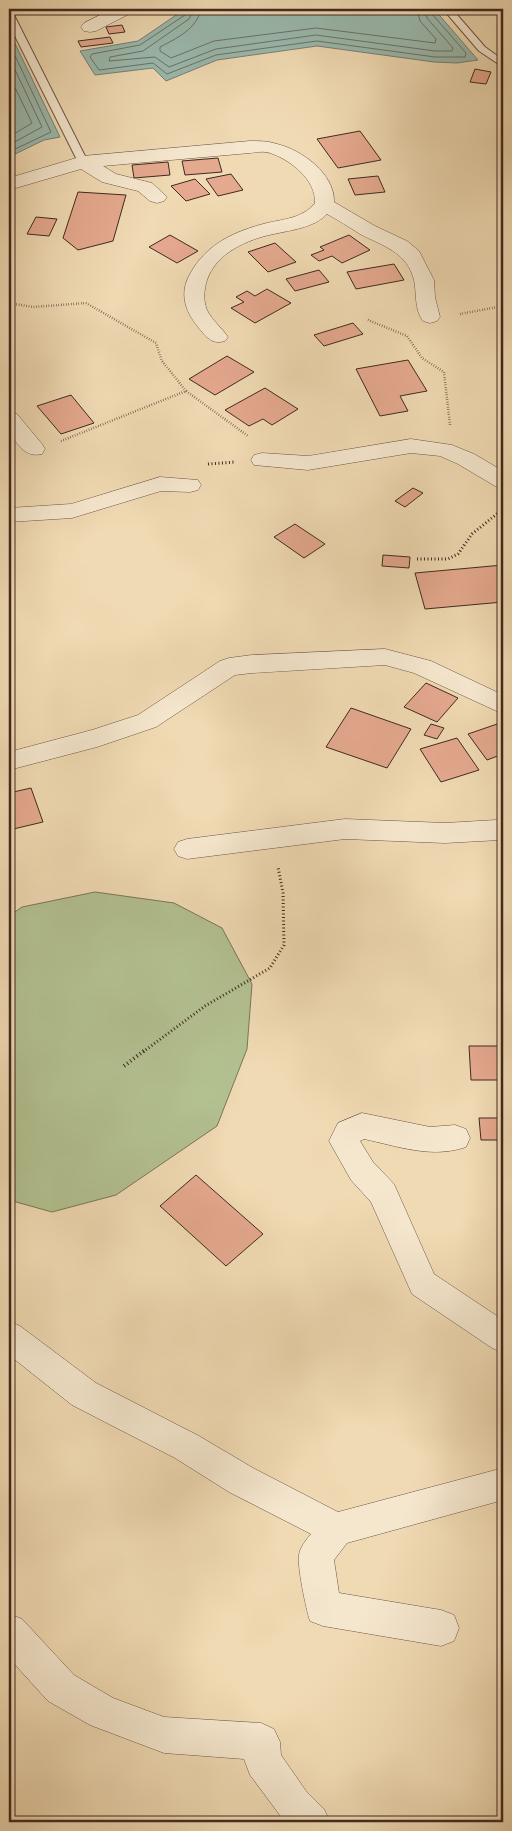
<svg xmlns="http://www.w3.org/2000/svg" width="512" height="1831" viewBox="0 0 512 1831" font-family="'Libre Caslon Text',serif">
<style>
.green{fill:#b3c191;stroke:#7a7559}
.water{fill:#9abaaf;stroke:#768076}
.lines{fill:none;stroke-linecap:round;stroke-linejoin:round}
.shore{stroke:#6d7268;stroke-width:1}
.building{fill:#e5a98f;stroke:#402921}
.lane-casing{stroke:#6c5546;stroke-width:2}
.street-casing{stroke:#6c5546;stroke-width:1}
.path-far2{stroke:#402921;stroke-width:2.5;stroke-dasharray:0.5 2;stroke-linecap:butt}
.path-far1{stroke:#402921;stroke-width:3;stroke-dasharray:1 2.5;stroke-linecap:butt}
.path{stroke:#402921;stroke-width:4;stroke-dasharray:1 3;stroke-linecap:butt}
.lane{fill:#f5e7ce;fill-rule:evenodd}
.street{fill:#f5e7ce;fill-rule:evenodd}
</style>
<rect width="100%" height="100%" fill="#f0dab3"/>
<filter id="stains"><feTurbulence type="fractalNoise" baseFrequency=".004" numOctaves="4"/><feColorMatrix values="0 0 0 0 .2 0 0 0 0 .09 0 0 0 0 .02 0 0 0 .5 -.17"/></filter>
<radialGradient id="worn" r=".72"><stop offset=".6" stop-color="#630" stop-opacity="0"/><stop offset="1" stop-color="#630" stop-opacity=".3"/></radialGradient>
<!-- green -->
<path class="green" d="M 95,892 L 174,903 L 222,928 L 252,984 L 247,1049 L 217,1126 L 116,1195 L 52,1212 L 9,1200 L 9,916 L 22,907 Z"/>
<!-- water -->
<g class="water">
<path d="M 185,9 L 434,9 L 478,60 L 457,63 L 434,62 L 317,46 L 217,60 L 166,81 L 153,68 L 95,75 L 80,51 L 138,41 Z"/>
<path d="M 9,31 L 60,137 L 44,140 L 9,157 Z"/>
</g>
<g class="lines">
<!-- shore -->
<g class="shore">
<path d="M 187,9 L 185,15 L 140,45 L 92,54 L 90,57 L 99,70 L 153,63 L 167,74 L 216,55 L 317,41 L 435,57 L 465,57 L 466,53 L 432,14 L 430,9"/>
<path d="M 194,9 L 189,19 L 143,51 L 110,57 L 109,61 L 155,57 L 169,67 L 216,49 L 316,35 L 435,51 L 452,51 L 453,48 L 427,18 L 424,9"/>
<path d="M 201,9 C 197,29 177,38 160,47 L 160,51 L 171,58 L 214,41 L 316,28 L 435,43 L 436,39 L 420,21 L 417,9"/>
<path d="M 9,43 L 51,132 L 9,152"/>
<path d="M 9,57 L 42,127 L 9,145"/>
<path d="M 9,75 L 32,123 L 9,137"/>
</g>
</g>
<!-- building -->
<g class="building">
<path d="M 122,25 L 125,32 L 109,34 L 106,27 Z"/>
<path d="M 110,37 L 113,43 L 81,47 L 78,41 Z"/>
<path d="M 475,69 L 491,72 L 486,84 L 470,82 Z"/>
<path d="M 360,131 L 381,160 L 338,168 L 317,139 Z"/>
<path d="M 218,158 L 222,172 L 185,175 L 182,161 Z"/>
<path d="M 168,162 L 170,175 L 134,178 L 132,165 Z"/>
<path d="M 231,174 L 243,190 L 218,196 L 206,179 Z"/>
<path d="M 378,176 L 385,192 L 355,195 L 348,179 Z"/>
<path d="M 195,179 L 210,194 L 186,201 L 171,186 Z"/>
<path d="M 78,192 L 126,195 L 113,241 L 78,250 L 63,238 Z"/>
<path d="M 36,217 L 57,219 L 49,236 L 27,234 Z"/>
<path d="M 170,235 L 198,251 L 177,263 L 149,247 Z"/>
<path d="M 349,235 L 370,250 L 342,263 L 332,256 L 319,261 L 311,255 L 324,250 L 320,247 Z"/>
<path d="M 275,243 L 296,262 L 268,272 L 248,252 Z"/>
<path d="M 394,264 L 404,280 L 356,289 L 347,272 Z"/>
<path d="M 319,270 L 329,282 L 295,291 L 286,279 Z"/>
<path d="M 267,289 L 291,303 L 255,323 L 231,308 L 244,302 L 236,297 L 247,291 L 255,296 Z"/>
<path d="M 353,323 L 363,334 L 324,346 L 314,335 Z"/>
<path d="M 227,356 L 254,372 L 215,395 L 189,379 Z"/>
<path d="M 408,360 L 427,391 L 400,396 L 408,411 L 380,416 L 356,369 Z"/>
<path d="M 265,388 L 298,409 L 272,425 L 263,419 L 249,426 L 225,410 Z"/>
<path d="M 71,395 L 94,423 L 61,434 L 37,406 Z"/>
<path d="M 413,488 L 423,493 L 405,507 L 395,501 Z"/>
<path d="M 295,524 L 325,544 L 304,558 L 274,537 Z"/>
<path d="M 383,555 L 410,557 L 409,568 L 382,566 Z"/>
<path d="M 503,565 L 503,602 L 425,609 L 415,573 Z"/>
<path d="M 426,683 L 458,698 L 437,722 L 404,707 Z"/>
<path d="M 351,708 L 411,729 L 387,768 L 326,747 Z"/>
<path d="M 503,722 L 503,754 L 487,760 L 468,734 Z"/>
<path d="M 431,724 L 444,728 L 437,739 L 424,735 Z"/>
<path d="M 457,738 L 479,770 L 441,782 L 420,749 Z"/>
<path d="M 31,788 L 43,822 L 9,830 L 9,793 Z"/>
<path d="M 469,1046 L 503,1046 L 503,1080 L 471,1080 Z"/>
<path d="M 479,1118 L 503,1118 L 503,1140 L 481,1140 Z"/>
<path d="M 196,1175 L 263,1234 L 226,1266 L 160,1206 Z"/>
</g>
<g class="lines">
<defs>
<g id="lane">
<path d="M 443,9 L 452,9 L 485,47 L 503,60 L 503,67 L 479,51 Z"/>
<path d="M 9,12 L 14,15 L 88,162 L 87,164 L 79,164 L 9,24 Z"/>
</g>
<g id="street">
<path d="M 112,9 L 134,9 L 131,13 L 96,31 L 90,32 L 84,31 L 81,27 L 84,23 Z"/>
<path d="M 250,141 C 259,141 268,141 277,144 C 302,150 335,174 334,202 L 375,226 L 407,241 L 419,251 L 434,280 L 435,297 L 440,317 L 437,321 L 430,323 L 423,321 C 414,309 417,294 414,280 C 407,252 383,246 360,234 C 349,227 338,220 327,214 C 314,228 291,230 274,234 C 248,239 216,253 207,280 C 204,290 203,300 207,310 C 212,320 222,328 228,337 L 225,341 C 212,345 206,337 198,327 C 185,311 179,293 190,274 C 206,244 235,231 267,223 C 285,219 303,218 315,203 C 316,180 291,160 270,153 C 264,151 256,152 250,153 L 103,166 L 116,174 L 152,183 L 167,197 L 164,201 L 157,203 L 150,201 L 138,191 L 102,182 L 81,169 L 9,190 L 9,178 L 83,156 Z"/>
<path d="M 9,412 L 17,414 L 42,444 L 45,449 L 42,454 C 25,458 19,445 9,433 Z"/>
<path d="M 411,439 L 452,445 L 474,454 L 503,471 L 503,488 L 495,486 L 458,464 L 440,456 L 411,453 L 308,470 L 254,465 L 251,460 L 254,455 L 262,453 L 308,456 Z"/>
<path d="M 160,477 L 198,480 L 201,485 L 198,490 L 190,492 L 161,491 L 72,518 L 9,522 L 9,508 L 71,504 Z"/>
<path d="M 385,649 L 431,661 L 503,695 L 503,714 L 414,673 L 385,665 L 252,673 L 235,675 L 156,727 L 97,747 L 9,770 L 9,752 L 92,730 L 138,715 L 220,661 L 229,658 L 252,655 Z"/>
<path d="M 503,818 L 503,839 L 500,840 L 445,843 L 345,839 L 187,859 L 178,856 L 174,849 L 178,842 L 187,839 L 345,819 L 445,823 L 496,820 Z"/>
<path d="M 362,1113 L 430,1127 L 455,1125 L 466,1129 L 470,1138 L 466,1147 C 432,1159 397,1146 364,1139 L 360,1141 L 373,1162 L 394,1184 L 434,1274 L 503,1320 L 503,1353 L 492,1348 L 412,1294 L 371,1202 L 351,1180 L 329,1141 L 338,1123 Z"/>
<path d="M 9,1321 L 20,1326 L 96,1383 L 199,1436 L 253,1468 L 338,1512 L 503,1468 L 503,1500 L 347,1543 L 334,1560 L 339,1593 L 441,1610 L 454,1615 L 459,1628 L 454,1641 L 441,1646 L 323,1626 L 310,1621 C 306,1609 297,1566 299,1555 C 300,1547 306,1540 311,1534 L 229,1492 L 175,1458 L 72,1405 L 9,1355 Z"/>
<path d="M 9,1614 L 22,1619 L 74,1675 L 113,1698 L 164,1717 L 261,1723 L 274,1729 L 280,1742 L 281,1755 L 306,1791 L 324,1809 L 330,1822 L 285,1822 L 250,1775 L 244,1759 L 164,1753 L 90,1725 L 48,1701 L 9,1658 Z"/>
</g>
</defs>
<!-- lane casing -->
<use href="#lane" class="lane-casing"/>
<!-- street casing -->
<use href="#street" class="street-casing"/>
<!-- path-far2 -->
<g class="path-far2">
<path d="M 9,303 L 33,307 L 86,303 L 156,343 L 162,361 L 186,391"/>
<path d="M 460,314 L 503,306"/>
<path d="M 368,320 L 407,336 L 422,358 L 444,372 L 450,425"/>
<path d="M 61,441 L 186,391 L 248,436"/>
</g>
<!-- path-far1 -->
<g class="path-far1">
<path d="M 208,464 L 235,462"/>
<path d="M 417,559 L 448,559 L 458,554 L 472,534 L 503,509"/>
<path d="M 143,1052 L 205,1006 L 270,968 L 284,945 L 283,893 L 278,867"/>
</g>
<!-- path -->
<path class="path" d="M 124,1066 L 145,1050"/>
<!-- lane -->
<use href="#lane" class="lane"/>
<!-- street -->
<use href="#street" class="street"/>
</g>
<!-- margin -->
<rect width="512" height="1831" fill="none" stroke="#f0dab3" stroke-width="30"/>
<rect x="10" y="10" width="492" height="1811" fill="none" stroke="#402921" stroke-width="2.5"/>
<rect x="15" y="15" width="482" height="1801" fill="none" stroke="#402921"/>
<rect width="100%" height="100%" filter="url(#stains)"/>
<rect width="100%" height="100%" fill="url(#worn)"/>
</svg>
